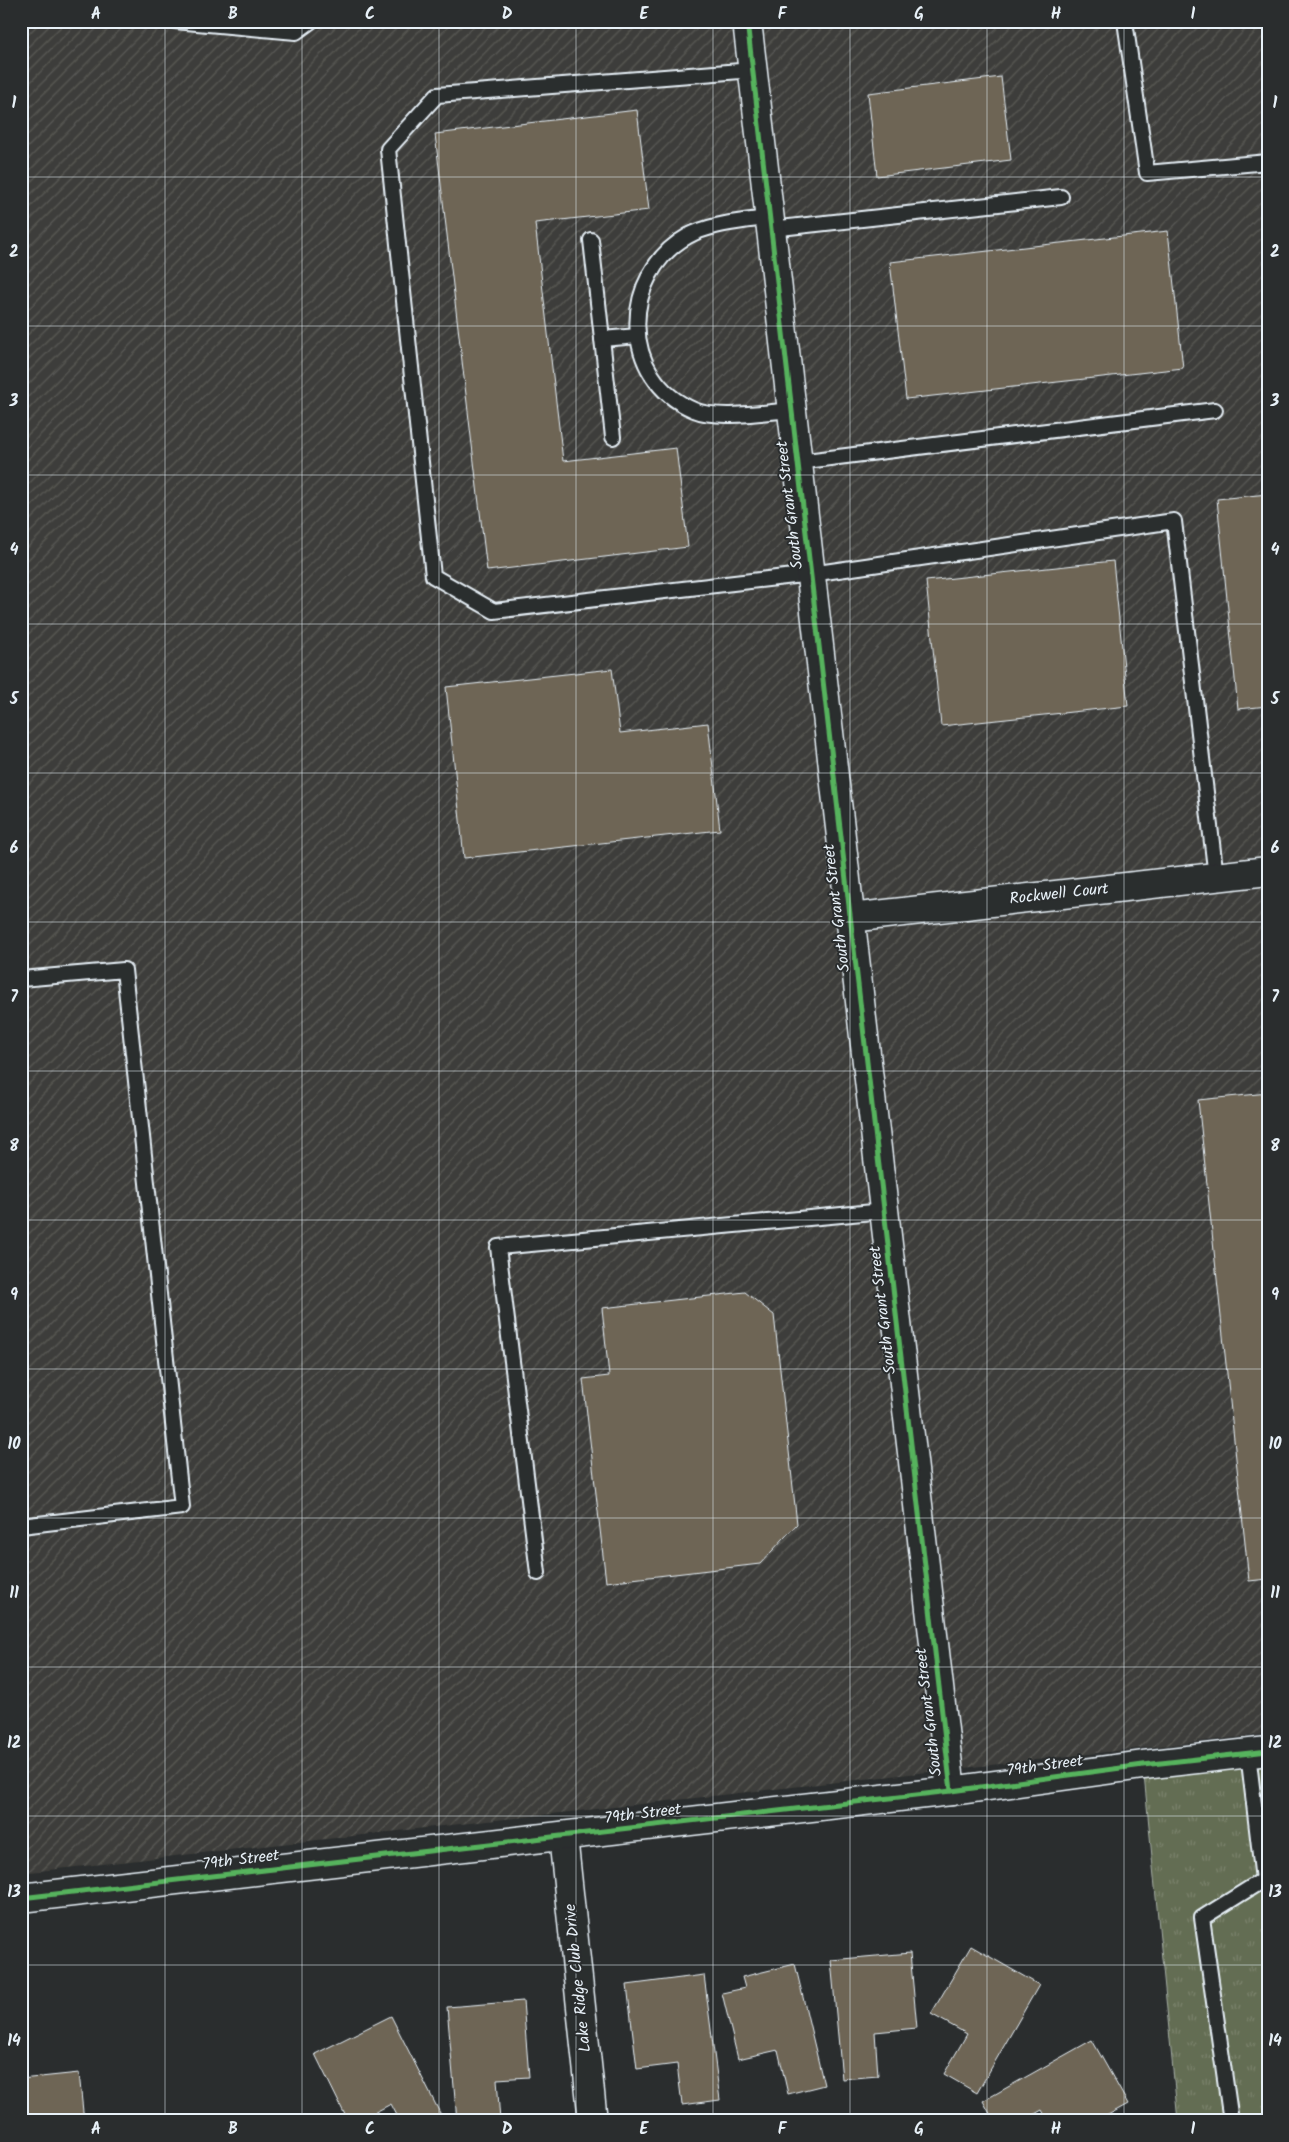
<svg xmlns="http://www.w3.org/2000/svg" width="1289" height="2142" viewBox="0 0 1289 2142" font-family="Kalam,sans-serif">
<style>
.industrial{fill:url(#industrial-furrows)}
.grass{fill:url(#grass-tufts);stroke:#a6afa6}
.building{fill:#6e6555;stroke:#e8f1f8}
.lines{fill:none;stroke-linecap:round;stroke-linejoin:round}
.service-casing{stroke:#e8f1f8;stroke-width:18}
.minor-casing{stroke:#e8f1f8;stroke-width:31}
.tertiary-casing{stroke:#e8f1f8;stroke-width:31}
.service{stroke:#2a2d2e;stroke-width:14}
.minor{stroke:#2a2d2e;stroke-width:28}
.tertiary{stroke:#2a2d2e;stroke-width:28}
.cycleway-casing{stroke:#2a2d2e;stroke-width:8}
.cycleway{stroke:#56b35d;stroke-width:5}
.grid{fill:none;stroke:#e8f1f8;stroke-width:1;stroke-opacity:0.55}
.labels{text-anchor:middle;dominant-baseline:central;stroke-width:4;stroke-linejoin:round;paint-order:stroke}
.street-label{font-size:16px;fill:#e8f1f8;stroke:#2a2d2e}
.neatline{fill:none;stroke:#e8f1f8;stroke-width:2}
.grid-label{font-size:16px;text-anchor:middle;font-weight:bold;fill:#e8f1f8}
</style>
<defs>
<pattern id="industrial-furrows" width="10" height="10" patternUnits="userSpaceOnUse" patternTransform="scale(1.25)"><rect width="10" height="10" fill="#3e3e3a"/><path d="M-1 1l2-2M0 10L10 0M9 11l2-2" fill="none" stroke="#5a5a57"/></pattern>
<pattern id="grass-tufts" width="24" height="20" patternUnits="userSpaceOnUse" patternTransform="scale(1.25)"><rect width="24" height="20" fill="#646d53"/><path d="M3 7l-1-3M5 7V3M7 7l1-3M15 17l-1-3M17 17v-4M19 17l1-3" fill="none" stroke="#7a826c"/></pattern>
</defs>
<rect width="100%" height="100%" fill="#2a2d2e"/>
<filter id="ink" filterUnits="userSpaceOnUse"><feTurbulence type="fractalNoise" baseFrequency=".02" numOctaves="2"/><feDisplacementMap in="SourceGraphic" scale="10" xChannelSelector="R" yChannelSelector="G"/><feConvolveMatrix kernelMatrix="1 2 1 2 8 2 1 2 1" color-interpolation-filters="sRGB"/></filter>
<g filter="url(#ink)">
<!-- industrial -->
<path class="industrial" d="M 21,21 L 1268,21 L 1268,1734 L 21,1873 Z"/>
<!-- grass -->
<path class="grass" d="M 1268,1751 L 1268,2121 L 1178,2121 L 1143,1765 Z"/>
<!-- building -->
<g class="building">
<path d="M 1001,77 L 1011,160 L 877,176 L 868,93 Z"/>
<path d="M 637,110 L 649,210 L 535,223 L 563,461 L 676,448 L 688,547 L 487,571 L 435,134 Z"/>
<path d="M 1168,231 L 1183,368 L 906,399 L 890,262 Z"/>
<path d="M 1268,494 L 1268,706 L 1238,709 L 1217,499 Z"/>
<path d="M 1113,561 L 1128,706 L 941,726 L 926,581 Z"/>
<path d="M 612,669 L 620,733 L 708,723 L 720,830 L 464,858 L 446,687 Z"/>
<path d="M 1268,1093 L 1268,1579 L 1249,1581 L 1198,1100 Z"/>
<path d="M 745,1292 L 774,1315 L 797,1524 L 760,1564 L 606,1582 L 583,1379 L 609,1376 L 602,1308 Z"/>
<path d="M 971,1946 L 1039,1985 L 977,2093 L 944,2074 L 967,2034 L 931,2014 Z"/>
<path d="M 910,1953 L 917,2028 L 875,2032 L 878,2076 L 842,2079 L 831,1960 Z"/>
<path d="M 795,1964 L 824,2085 L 788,2094 L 778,2050 L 738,2059 L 722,1993 L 745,1988 L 742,1977 Z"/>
<path d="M 704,1975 L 720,2100 L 682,2105 L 677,2064 L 637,2069 L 627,1985 Z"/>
<path d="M 523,2001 L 529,2077 L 497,2079 L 500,2121 L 457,2121 L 447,2007 Z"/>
<path d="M 391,2016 L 444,2121 L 400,2121 L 391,2104 L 358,2121 L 348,2121 L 315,2054 Z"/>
<path d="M 1092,2040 L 1128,2104 L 1097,2121 L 1048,2121 L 1042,2110 L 1022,2121 L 994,2121 L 983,2101 Z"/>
<path d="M 79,2073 L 84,2121 L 21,2121 L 21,2079 Z"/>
</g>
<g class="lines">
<defs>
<g id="service">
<path d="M 175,21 L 296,32 L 311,21"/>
<path d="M 1125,21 L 1147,173 L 1268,162"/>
<path d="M 753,70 L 437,95 L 388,149 L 433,576 L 494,611 L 811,574 L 1174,521 L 1216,877"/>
<path d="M 769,217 C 743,222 712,223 688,236 C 620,274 619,379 694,410 C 717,420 766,412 792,410"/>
<path d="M 771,229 L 1061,197"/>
<path d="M 591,240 L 613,437"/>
<path d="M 602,339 L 638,336"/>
<path d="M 798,462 L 1215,410"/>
<path d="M 21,979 L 124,970 L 182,1507 L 21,1526"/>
<path d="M 538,1573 L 498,1247 L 884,1211"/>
<path d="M 1248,1753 L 1263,1880"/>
<path d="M 1231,2121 L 1202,1918 L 1263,1880 L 1268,1880"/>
</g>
<g id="minor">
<path d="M 747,21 L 951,1791"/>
<path d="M 850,918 L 1268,871"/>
<path d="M 563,1836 L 593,2121"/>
</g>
<path id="tertiary" d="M 21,1898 L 951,1791 L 1143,1765 L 1268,1751"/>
</defs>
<!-- service casing -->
<use href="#service" class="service-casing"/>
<!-- minor casing -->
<use href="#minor" class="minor-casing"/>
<!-- tertiary casing -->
<use href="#tertiary" class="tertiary-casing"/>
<!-- service -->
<use href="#service" class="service"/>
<!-- minor -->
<use href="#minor" class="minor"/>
<!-- tertiary -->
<use href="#tertiary" class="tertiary"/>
<defs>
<g id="cycleway">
<path d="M 747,21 L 951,1791"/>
<path d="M 21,1898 L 951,1791 L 1143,1765 L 1268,1751"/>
</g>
</defs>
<!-- cycleway casing -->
<use href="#cycleway" class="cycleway-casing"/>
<!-- cycleway -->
<use href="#cycleway" class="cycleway"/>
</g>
</g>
<!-- grid -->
<path class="grid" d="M 165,21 L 165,2121M 302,21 L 302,2121M 439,21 L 439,2121M 576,21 L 576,2121M 713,21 L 713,2121M 850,21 L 850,2121M 987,21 L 987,2121M 1124,21 L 1124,2121M 21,177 L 1268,177M 21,326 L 1268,326M 21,475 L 1268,475M 21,624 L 1268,624M 21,773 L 1268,773M 21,922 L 1268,922M 21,1071 L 1268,1071M 21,1220 L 1268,1220M 21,1369 L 1268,1369M 21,1518 L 1268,1518M 21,1667 L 1268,1667M 21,1816 L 1268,1816M 21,1965 L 1268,1965"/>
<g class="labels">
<!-- street labels -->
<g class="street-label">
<text transform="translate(790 505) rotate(-97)">South Grant Street</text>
<text transform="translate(1059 894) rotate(-6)">Rockwell Court</text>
<text transform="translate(837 908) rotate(-97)">South Grant Street</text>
<text transform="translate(883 1310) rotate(-97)">South Grant Street</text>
<text transform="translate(929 1712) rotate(-97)">South Grant Street</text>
<text transform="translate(1045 1766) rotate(-8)">79th Street</text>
<text transform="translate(643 1814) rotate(-7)">79th Street</text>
<text transform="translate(241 1860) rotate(-7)">79th Street</text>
<text transform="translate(578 1978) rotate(-96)">Lake Ridge Club Drive</text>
</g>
</g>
<!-- margin -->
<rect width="1289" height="2142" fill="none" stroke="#2a2d2e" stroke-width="55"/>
<rect x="28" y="28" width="1234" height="2086" class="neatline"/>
<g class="grid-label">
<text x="96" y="19">A</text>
<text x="233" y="19">B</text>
<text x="370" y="19">C</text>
<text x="507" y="19">D</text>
<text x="644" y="19">E</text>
<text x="782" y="19">F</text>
<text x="919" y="19">G</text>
<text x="1056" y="19">H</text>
<text x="1193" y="19">I</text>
<text x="14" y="108">1</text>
<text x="1275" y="108">1</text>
<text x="14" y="257">2</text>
<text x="1275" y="257">2</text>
<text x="14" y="406">3</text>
<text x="1275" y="406">3</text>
<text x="14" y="555">4</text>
<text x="1275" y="555">4</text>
<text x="14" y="704">5</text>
<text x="1275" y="704">5</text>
<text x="14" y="853">6</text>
<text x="1275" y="853">6</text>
<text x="14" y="1002">7</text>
<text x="1275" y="1002">7</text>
<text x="14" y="1151">8</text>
<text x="1275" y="1151">8</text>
<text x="14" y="1300">9</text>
<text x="1275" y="1300">9</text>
<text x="14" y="1449">10</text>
<text x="1275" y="1449">10</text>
<text x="14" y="1598">11</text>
<text x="1275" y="1598">11</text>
<text x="14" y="1748">12</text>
<text x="1275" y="1748">12</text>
<text x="14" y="1897">13</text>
<text x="1275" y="1897">13</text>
<text x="14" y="2046">14</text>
<text x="1275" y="2046">14</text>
<text x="96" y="2134">A</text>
<text x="233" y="2134">B</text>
<text x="370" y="2134">C</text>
<text x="507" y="2134">D</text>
<text x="644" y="2134">E</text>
<text x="782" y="2134">F</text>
<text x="919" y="2134">G</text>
<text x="1056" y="2134">H</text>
<text x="1193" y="2134">I</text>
</g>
</svg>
